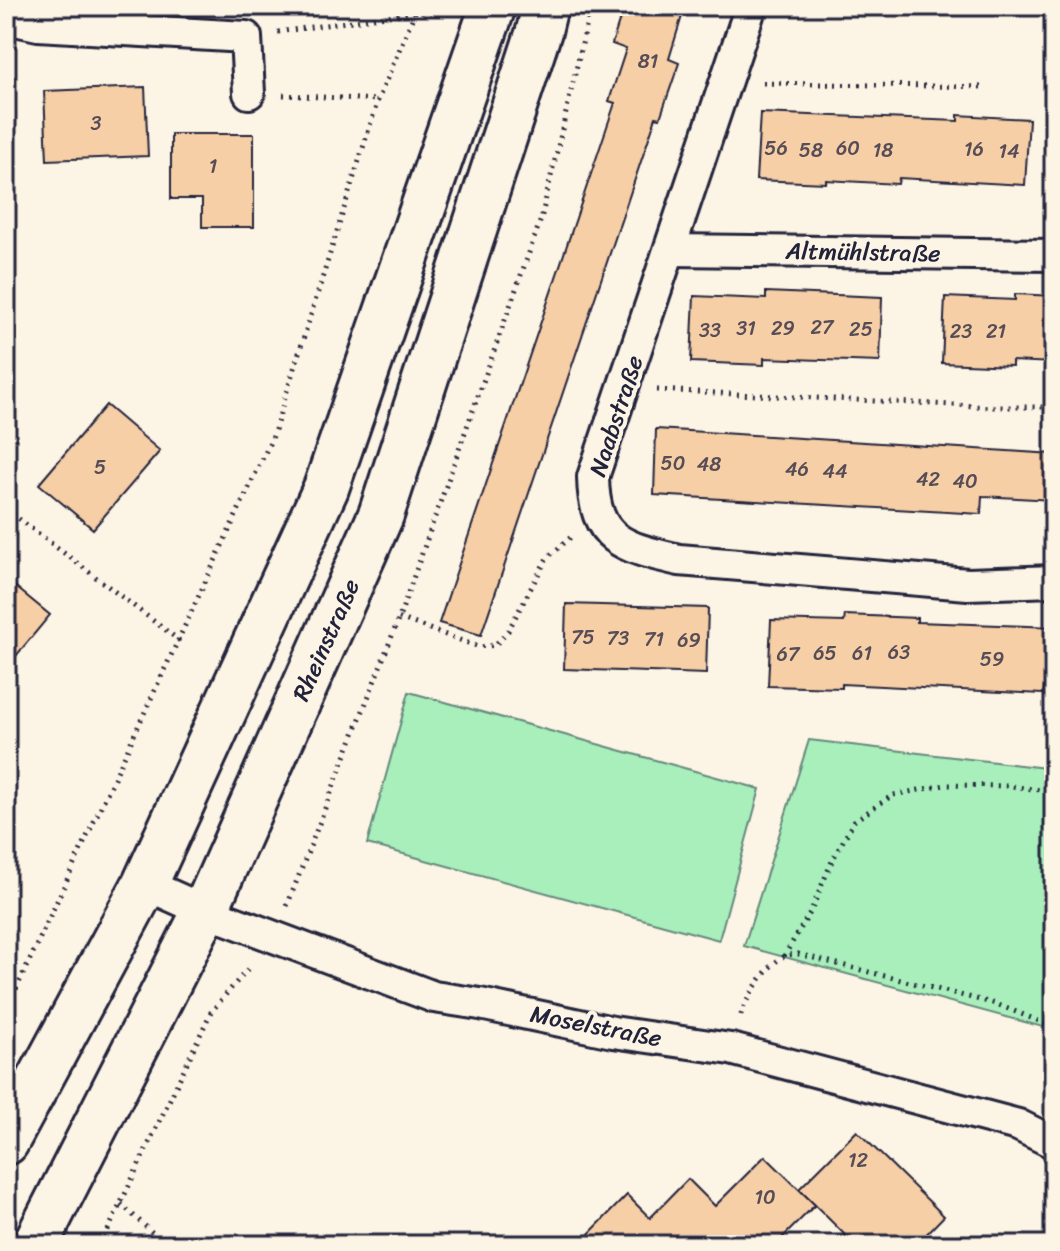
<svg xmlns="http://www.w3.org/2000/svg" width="1060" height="1251" viewBox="0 0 1060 1251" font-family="Sriracha,sans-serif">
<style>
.green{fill:#a8efbb;stroke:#65887b;stroke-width:2}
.building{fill:#f7cfa6;stroke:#22223b;stroke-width:2}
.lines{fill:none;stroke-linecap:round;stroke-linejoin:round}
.street-casing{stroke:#22223b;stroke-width:36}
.secondary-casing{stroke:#22223b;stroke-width:50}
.path{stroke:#22223b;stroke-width:5;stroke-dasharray:2 6;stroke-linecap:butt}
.street{stroke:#fcf5e5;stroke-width:30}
.secondary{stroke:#fcf5e5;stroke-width:44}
.labels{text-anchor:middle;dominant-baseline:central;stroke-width:8;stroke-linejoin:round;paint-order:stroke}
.number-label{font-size:20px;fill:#574d56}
.street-label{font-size:24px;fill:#22223b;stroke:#fcf5e5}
</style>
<rect width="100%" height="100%" fill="#fcf5e5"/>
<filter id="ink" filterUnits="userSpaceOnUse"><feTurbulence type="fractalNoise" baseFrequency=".0125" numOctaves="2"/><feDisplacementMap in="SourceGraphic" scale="16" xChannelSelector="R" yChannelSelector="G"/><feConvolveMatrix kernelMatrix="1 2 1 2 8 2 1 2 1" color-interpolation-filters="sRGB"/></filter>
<g filter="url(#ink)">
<!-- green -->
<g class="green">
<path d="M 409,692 L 760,789 L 719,940 L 367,844 Z"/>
<path d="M 809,740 L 1054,769 L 1054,1030 L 744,946 Z"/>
</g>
<!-- building -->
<g class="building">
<path d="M 624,6 L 685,6 L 669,59 L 679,63 L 660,118 L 656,117 L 481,635 L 439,623 L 615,103 L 609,101 L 626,49 L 612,44 Z"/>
<path d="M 145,87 L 148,156 L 47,160 L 44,91 Z"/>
<path d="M 760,113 L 958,121 L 958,115 L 1029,119 L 1025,185 L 899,178 L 898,184 L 826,180 L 826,183 L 756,180 Z"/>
<path d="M 171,134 L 254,134 L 254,227 L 202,227 L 202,199 L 171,199 Z"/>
<path d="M 766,292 L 882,297 L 880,362 L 764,358 L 764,365 L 691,362 L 694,296 L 766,299 Z"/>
<path d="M 1015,294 L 1054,296 L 1054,363 L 1012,361 L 1012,366 L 942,363 L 945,297 L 1015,300 Z"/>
<path d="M 106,405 L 160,451 L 93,529 L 39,484 Z"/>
<path d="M 656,429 L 1054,454 L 1054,500 L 982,496 L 981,514 L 654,495 Z"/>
<path d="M 6,579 L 50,615 L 6,668 Z"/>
<path d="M 566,604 L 708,608 L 706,674 L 564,669 Z"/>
<path d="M 845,615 L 917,618 L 917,622 L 1054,627 L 1054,689 L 1044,688 L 1043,694 L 842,684 L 842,688 L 768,686 L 771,620 L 844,622 Z"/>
<path d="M 857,1131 L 944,1216 L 916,1245 L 855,1245 L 799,1189 Z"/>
<path d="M 765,1156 L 815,1205 L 775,1245 L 578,1245 L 627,1195 L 650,1218 L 688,1179 L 715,1206 Z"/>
</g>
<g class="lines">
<defs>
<g id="street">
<path d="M 751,6 L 593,477 C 594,541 623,547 679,560 L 968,584 L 1054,581"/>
<path d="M 6,18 L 38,25 L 246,37 L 249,93"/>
<path d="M 671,250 L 1054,255"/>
<path d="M 145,884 L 205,911 L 434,997 L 480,1004 L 613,1032 L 731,1049 L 1018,1125 L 1054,1143"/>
</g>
<g id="secondary">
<path d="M 6,1142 L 145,884 L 326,488 L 493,6"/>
<path d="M 35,1245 L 205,911 L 381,515 L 539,31 L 545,6"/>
</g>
</defs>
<!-- street casing -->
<use href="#street" class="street-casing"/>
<!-- secondary casing -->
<use href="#secondary" class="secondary-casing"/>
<!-- path -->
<g class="path">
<path d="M 278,32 L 414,12"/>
<path d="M 763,83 L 986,87"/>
<path d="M 283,95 L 378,100"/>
<path d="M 657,390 L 993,407 L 1054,407"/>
<path d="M 6,509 L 180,641"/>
<path d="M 399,618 L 479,647 L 495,645 L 508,631 L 547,558 L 571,537"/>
<path d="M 287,906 L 399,618 L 541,219 L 591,6"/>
<path d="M 784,956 L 811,911 L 832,861 L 854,821 L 893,795 L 945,785 L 1011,786 L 1054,792"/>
<path d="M 6,1011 L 273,436 L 378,100 L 415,12 L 446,12"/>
<path d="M 741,1015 C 745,999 769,962 785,956 C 789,954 794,955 798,954 L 996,1004 L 1054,1027"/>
<path d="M 121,1204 L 166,1245"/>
<path d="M 101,1245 L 211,1012 L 251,965"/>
</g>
<!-- street -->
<use href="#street" class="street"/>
<!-- secondary -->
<use href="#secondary" class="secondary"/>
</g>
</g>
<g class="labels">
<!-- number labels -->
<g class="number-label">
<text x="648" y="61">81</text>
<text x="96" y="123">3</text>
<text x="776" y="148">56</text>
<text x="848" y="148">60</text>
<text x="974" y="149">16</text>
<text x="811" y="150">58</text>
<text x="883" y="150">18</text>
<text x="1009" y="151">14</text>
<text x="213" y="166">1</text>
<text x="822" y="327">27</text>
<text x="746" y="328">31</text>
<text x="783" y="328">29</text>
<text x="861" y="329">25</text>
<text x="710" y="330">33</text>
<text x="961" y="331">23</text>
<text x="996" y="331">21</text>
<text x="673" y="463">50</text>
<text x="709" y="464">48</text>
<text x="100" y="467">5</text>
<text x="797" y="469">46</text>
<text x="835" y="471">44</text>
<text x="928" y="479">42</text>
<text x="965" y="481">40</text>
<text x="583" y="637">75</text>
<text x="618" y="638">73</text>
<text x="654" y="639">71</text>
<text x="689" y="640">69</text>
<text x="899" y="652">63</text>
<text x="825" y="653">65</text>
<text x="862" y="653">61</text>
<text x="788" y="654">67</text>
<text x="992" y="659">59</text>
<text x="858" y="1160">12</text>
<text x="765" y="1197">10</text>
</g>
<!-- street labels -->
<g class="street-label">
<text transform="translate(863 252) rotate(1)">Altmühlstraße</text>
<text transform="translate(616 416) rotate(-72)">Naabstraße</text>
<text transform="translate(326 640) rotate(-66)">Rheinstraße</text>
<text transform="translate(596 1026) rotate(11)">Moselstraße</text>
</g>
</g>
<!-- margin -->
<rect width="1060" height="1251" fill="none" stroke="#fcf5e5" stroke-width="32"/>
<rect x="16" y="16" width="1028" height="1219" fill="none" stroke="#22223b" stroke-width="3" filter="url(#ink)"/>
</svg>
